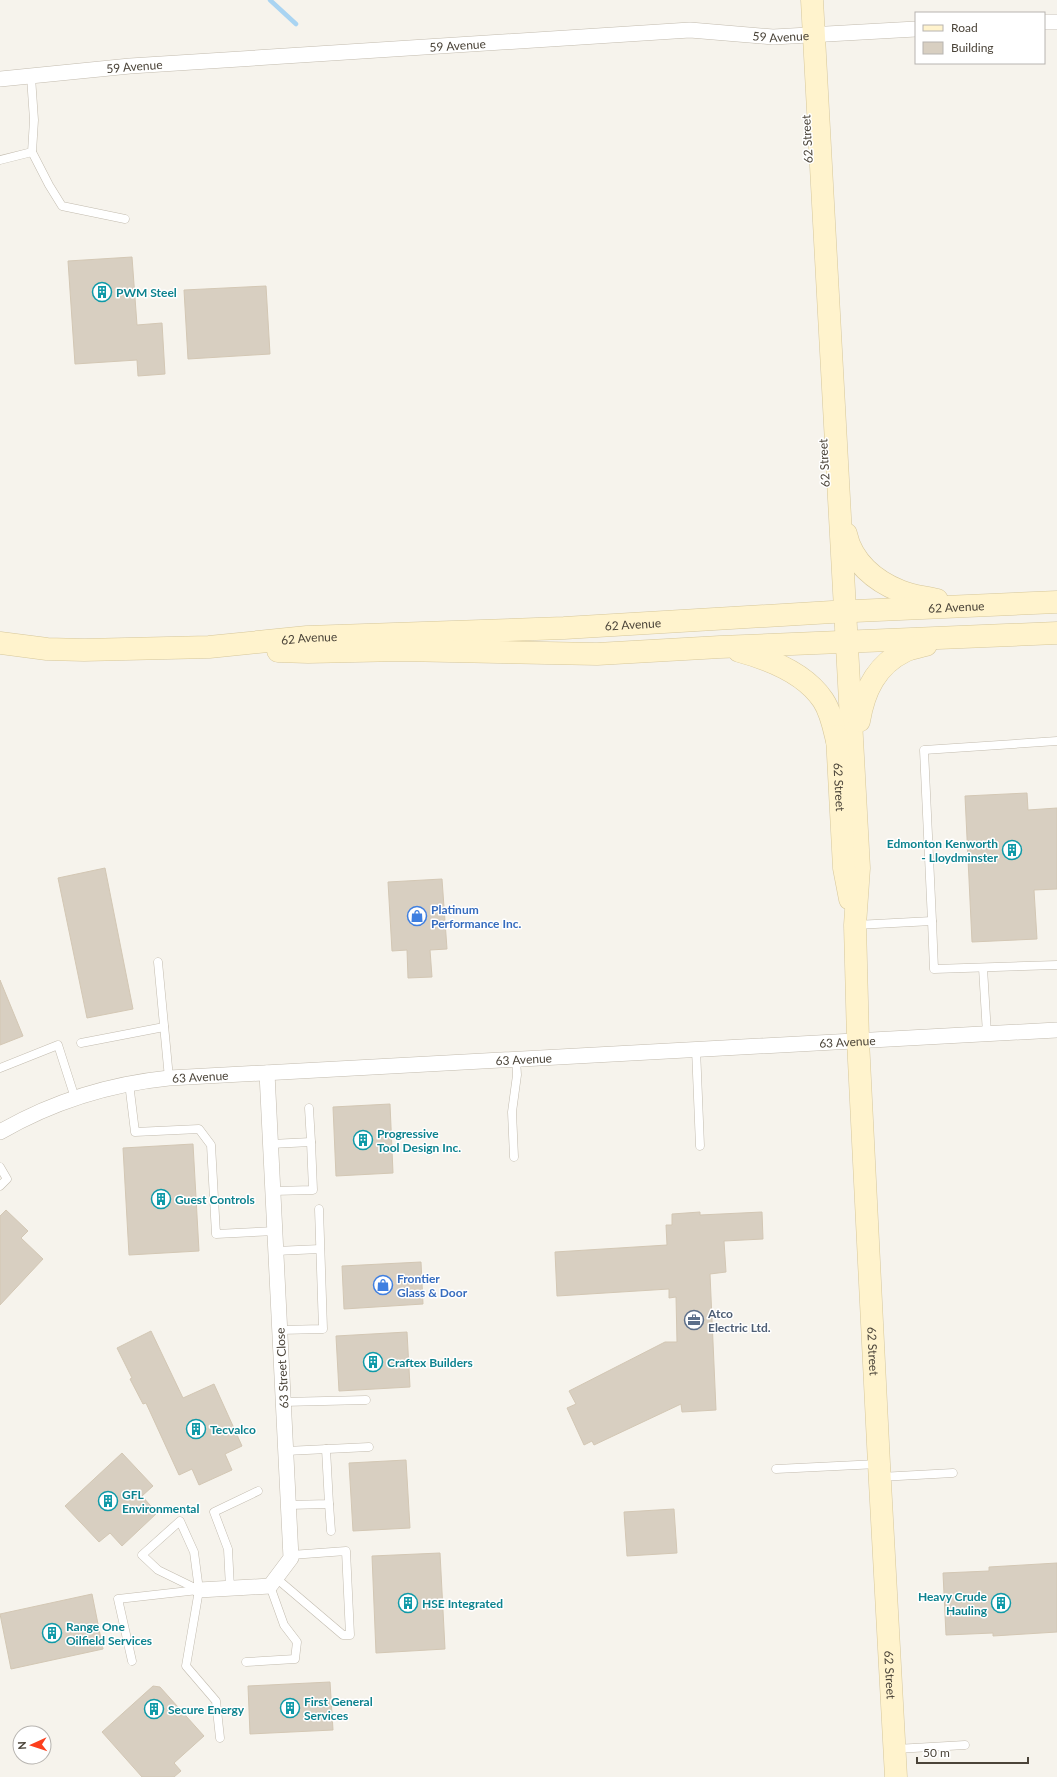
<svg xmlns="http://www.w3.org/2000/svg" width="1057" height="1777" viewBox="0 0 1057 1777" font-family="Lato,sans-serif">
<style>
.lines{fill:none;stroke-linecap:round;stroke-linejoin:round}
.stream{stroke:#a9d4f2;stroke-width:4.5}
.building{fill:#d8cfc1;stroke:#d3c7b4}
.lane-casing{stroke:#c2bbae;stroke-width:9}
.street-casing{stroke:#c2bbae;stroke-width:16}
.secondary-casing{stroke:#d6c79b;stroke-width:23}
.lane{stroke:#fff;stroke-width:8}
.street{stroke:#fff;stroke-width:15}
.secondary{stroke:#fff3cd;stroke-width:22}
.labels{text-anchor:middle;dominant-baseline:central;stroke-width:3;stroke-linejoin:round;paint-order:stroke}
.street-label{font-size:12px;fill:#4b4439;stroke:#fff}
.culture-label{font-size:12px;font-weight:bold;fill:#0d838f;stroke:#fff;text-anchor:start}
.shop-label{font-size:12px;font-weight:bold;fill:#366cbe;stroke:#fff;text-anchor:start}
.service-label{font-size:12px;font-weight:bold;fill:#4e5e75;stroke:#fff;text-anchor:start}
</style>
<rect width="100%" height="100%" fill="#f6f3ec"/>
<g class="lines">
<!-- stream -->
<path class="stream" d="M 270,0 L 296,24"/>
</g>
<!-- building -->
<g class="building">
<path d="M 132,257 L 137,325 L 162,323 L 165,374 L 138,376 L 137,360 L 75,364 L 68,261 Z"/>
<path d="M 266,286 L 270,354 L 188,359 L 184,290 Z"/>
<path d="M 1027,793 L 1028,810 L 1057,808 L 1057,889 L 1034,890 L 1037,939 L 972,942 L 965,796 Z"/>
<path d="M 105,868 L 133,1009 L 87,1018 L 58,878 Z"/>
<path d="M 442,879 L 447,949 L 430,950 L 432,977 L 408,978 L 407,950 L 392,951 L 388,882 Z"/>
<path d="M 0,980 L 23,1036 L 0,1045 Z"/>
<path d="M 390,1104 L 393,1173 L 336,1176 L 333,1107 Z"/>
<path d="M 193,1144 L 199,1251 L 129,1255 L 123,1148 Z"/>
<path d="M 6,1210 L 28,1231 L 21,1238 L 43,1259 L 0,1305 L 0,1216 Z"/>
<path d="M 700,1212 L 700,1215 L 762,1212 L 763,1239 L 724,1241 L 726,1272 L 710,1274 L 716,1410 L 682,1412 L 681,1404 L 594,1445 L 592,1441 L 584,1445 L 567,1408 L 576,1404 L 569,1391 L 665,1342 L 677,1342 L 676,1297 L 669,1298 L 669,1289 L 557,1296 L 555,1252 L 667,1245 L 666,1225 L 672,1225 L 672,1214 Z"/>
<path d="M 421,1262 L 423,1304 L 344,1309 L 342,1266 Z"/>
<path d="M 151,1331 L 183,1398 L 214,1384 L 242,1446 L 225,1454 L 232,1470 L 199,1485 L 192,1469 L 179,1475 L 146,1403 L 143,1404 L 130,1379 L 132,1378 L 117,1348 Z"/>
<path d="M 407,1332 L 410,1387 L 339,1391 L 336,1336 Z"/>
<path d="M 122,1453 L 153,1486 L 142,1496 L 157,1513 L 122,1546 L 110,1533 L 99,1542 L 65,1506 Z"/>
<path d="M 406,1460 L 410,1528 L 353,1531 L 349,1463 Z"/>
<path d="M 674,1509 L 677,1553 L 627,1556 L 624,1512 Z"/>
<path d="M 440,1553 L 445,1649 L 376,1653 L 372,1556 Z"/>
<path d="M 1057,1563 L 1057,1632 L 993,1636 L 993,1633 L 946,1635 L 943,1573 L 989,1571 L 989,1567 Z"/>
<path d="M 92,1594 L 103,1649 L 11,1669 L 0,1614 Z"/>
<path d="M 330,1682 L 333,1730 L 250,1734 L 248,1686 Z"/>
<path d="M 153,1686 L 160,1687 L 204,1736 L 174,1763 L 181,1771 L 174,1777 L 142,1777 L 102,1732 Z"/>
</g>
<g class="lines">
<defs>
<g id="lane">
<path d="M 32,152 L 49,185 L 62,206 L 125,219"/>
<path d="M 0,160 L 32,152 L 34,120 L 31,77"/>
<path d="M 932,921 L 924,750 L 1057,741"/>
<path d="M 856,925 L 932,921 L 934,969 L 1057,965"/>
<path d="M 158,962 L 169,1078"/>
<path d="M 983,968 L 987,1034"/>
<path d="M 81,1043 L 164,1027"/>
<path d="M 696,1049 L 700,1146"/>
<path d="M 0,1068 L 58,1045 L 75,1098"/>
<path d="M 129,1083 L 135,1132 L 199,1129 L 211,1145 L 216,1234 L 275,1231"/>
<path d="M 309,1108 L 311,1142"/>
<path d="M 271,1144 L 311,1142 L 313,1190 L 273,1191"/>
<path d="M 514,1157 L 512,1112 L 517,1075 L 516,1059"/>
<path d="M 0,1167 L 7,1179 L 0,1186"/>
<path d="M 276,1251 L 320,1249"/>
<path d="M 280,1330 L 323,1329 L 319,1209"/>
<path d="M 283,1402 L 366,1400"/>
<path d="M 286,1451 L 369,1447"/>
<path d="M 776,1469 L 878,1464"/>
<path d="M 880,1477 L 953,1473"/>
<path d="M 329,1504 L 331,1531"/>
<path d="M 288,1505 L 329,1504 L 326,1449"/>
<path d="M 276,1578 L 343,1635 L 350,1635 L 346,1551 L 291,1555"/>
<path d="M 230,1588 L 228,1549 L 214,1512 L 258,1491"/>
<path d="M 199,1590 L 158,1570 L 142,1555 L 180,1521 L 194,1552 L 199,1590 L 186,1666 L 216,1701 L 220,1738"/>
<path d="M 132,1661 L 118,1599 L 198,1590"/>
<path d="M 246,1662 L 295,1659 L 297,1642 L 284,1625 L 270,1586"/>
<path d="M 896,1749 L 965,1745"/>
</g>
<g id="street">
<path d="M 1044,22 L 1057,22"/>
<path id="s1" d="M 0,79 L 130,66 L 690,30 L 773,37 L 916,29"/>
<path id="s2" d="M 0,1132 C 52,1102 110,1084 169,1078 L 1057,1030"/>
<path d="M 199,1590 L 270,1586 L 291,1558 L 267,1073"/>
</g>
<g id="secondary">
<path id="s3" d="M 812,0 L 859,868 L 855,925 L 858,1040 L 879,1464 L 896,1777"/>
<path d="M 846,534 C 852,562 875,581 900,591 C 911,596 925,597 937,600"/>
<path id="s4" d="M 0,643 L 47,649 L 84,650 L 209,647 L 307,637 L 564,628 L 832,612 L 1057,602"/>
<path d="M 278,651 L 308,652 L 401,650 L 597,654 L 720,647 L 1057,633"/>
<path d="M 739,651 C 769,659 805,673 823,700 C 831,712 834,728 837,741"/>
<path d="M 859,721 C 864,691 876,665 905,651 C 911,648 919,647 926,645"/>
<path id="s5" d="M 837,736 L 844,868 L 850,899"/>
</g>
</defs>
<!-- lane casing -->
<use href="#lane" class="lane-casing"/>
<!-- street casing -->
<use href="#street" class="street-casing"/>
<!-- secondary casing -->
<use href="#secondary" class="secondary-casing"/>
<!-- lane -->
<use href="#lane" class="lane"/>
<!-- street -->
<use href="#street" class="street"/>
<!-- secondary -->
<use href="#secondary" class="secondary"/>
</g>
<!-- icons -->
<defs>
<symbol id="building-ring" viewBox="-11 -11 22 22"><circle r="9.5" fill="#fff" stroke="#0f9aa8" stroke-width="1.5"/><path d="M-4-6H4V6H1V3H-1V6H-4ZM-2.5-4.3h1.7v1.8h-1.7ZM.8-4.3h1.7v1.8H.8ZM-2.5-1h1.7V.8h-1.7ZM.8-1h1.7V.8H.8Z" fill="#0f9aa8"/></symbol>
<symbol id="shop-ring" viewBox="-11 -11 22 22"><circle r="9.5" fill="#fff" stroke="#3f7fe0" stroke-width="1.5"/><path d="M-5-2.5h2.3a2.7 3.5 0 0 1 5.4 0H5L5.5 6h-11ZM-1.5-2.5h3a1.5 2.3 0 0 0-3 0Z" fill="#3f7fe0"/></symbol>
<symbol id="office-ring" viewBox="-11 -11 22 22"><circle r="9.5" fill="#fff" stroke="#5c6f8a" stroke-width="1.5"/><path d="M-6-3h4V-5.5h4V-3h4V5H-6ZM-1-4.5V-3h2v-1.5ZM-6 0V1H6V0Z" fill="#5c6f8a"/></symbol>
</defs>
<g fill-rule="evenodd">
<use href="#building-ring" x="91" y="281" width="22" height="22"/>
<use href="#building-ring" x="1001" y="839" width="22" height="22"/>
<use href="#shop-ring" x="406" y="905" width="22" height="22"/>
<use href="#building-ring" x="352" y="1129" width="22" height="22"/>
<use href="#building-ring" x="150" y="1188" width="22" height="22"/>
<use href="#shop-ring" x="372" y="1274" width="22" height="22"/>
<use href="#office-ring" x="683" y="1309" width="22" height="22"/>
<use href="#building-ring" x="362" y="1351" width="22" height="22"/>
<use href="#building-ring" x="185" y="1418" width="22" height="22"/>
<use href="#building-ring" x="97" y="1490" width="22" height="22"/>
<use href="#building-ring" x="397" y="1592" width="22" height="22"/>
<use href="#building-ring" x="990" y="1592" width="22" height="22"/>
<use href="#building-ring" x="41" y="1622" width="22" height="22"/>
<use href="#building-ring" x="279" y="1697" width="22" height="22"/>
<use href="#building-ring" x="143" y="1698" width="22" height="22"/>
</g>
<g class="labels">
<!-- street labels -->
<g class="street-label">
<text stroke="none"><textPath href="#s1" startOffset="783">59 Avenue</textPath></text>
<text stroke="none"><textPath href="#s1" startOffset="459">59 Avenue</textPath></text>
<text stroke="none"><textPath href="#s1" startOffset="135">59 Avenue</textPath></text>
<text transform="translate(807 139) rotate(-93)">62 Street</text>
<text transform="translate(824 463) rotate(-93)">62 Street</text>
<text stroke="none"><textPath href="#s4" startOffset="958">62 Avenue</textPath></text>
<text stroke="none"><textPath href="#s4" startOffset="634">62 Avenue</textPath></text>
<text stroke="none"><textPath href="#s4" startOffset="310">62 Avenue</textPath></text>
<text stroke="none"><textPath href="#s5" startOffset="51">62 Street</textPath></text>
<text stroke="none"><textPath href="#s2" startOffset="858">63 Avenue</textPath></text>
<text stroke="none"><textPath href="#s2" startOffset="534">63 Avenue</textPath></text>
<text stroke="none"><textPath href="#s2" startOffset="210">63 Avenue</textPath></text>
<text stroke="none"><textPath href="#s3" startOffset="1353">62 Street</textPath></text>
<text transform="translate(282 1368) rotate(-93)">63 Street Close</text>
<text stroke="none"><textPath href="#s3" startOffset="1677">62 Street</textPath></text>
</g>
<!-- culture labels -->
<g class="culture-label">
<text x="116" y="292">PWM Steel</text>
<text x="998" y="843" text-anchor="end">Edmonton Kenworth<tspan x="998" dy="14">- Lloydminster</tspan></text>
<text x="377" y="1133">Progressive<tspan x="377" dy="14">Tool Design Inc.</tspan></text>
<text x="175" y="1199">Guest Controls</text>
<text x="387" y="1362">Craftex Builders</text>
<text x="210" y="1429">Tecvalco</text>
<text x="122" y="1494">GFL<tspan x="122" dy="14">Environmental</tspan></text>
<text x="987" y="1596" text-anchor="end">Heavy Crude<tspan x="987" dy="14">Hauling</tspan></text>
<text x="422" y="1603">HSE Integrated</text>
<text x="66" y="1626">Range One<tspan x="66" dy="14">Oilfield Services</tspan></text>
<text x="304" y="1701">First General<tspan x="304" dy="14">Services</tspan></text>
<text x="168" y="1709">Secure Energy</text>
</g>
<!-- shop labels -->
<g class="shop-label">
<text x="431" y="909">Platinum<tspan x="431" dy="14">Performance Inc.</tspan></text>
<text x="397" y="1278">Frontier<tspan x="397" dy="14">Glass &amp; Door</tspan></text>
</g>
<!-- service labels -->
<g class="service-label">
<text x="708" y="1313">Atco<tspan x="708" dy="14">Electric Ltd.</tspan></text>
</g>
</g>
<!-- legend -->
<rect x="915" y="12" width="130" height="52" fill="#ffffff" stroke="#b7b4b0"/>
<rect x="923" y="25" width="20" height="6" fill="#fff3cd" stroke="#b7b4b0"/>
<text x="951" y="32" font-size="12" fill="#4b4439">Road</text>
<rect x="923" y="42" width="20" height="12" fill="#d8cfc1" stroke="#b7b4b0"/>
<text x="951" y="52" font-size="12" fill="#4b4439">Building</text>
<!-- north arrow -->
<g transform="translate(32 1745) rotate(267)"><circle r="19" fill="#ffffff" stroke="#b7b4b0"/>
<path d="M0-3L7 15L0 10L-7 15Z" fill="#fc3f1d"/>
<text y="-6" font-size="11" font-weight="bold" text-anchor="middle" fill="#4b4439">N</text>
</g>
<!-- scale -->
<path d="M917 1757v6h111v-6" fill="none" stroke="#4b4439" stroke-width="2"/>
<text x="923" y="1757" font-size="12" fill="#4b4439" stroke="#ffffff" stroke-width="3" paint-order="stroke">50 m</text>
</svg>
